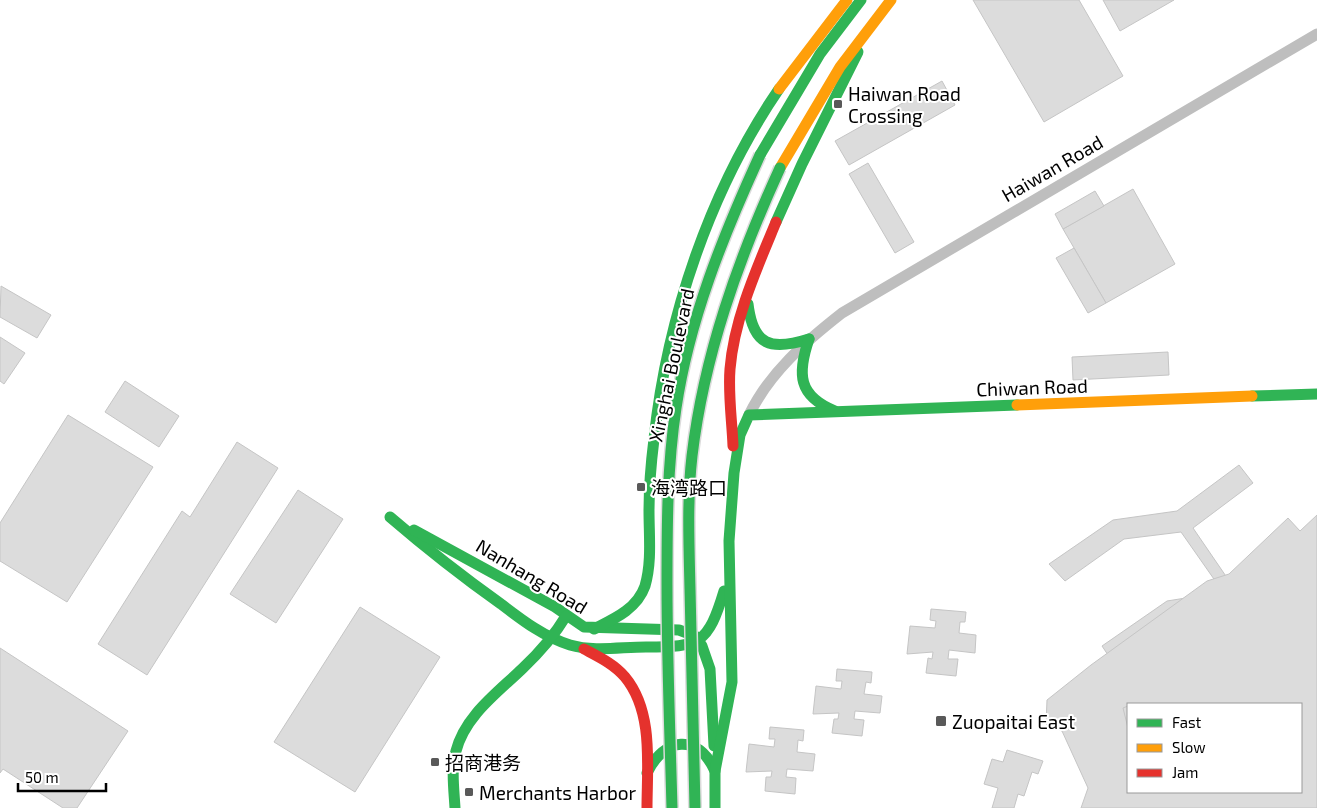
<svg xmlns="http://www.w3.org/2000/svg" width="1317" height="808" viewBox="0 0 1317 808" font-family="'Exo 2','Noto Sans SC',sans-serif">
<style>
.building{fill:#dcdcdc;stroke:#c5c5c5;fill-rule:evenodd}
.lines{fill:none;stroke-linecap:round;stroke-linejoin:round}
.street{stroke:#bebebe;stroke-width:11}
.fast{stroke:#30b455;stroke-width:11}
.slow{stroke:#ff9f0a;stroke-width:11}
.jam{stroke:#e5322d;stroke-width:11}
.fast-bridge-casing{stroke:#dbdbdb;stroke-width:14;stroke-linecap:butt}
.fast-bridge{stroke:#30b455;stroke-width:11}
.poi-dot{fill:#595959;stroke:#fff;stroke-width:2}
.labels{text-anchor:middle;dominant-baseline:central;stroke-width:4;stroke-linejoin:round;paint-order:stroke}
.poi-label{font-size:19px;fill:#000;stroke:#fff;text-anchor:start}
.street-label{font-size:19px;fill:#000;stroke:#fff}
</style>
<rect width="100%" height="100%" fill="#fff"/>
<!-- building -->
<g class="building">
<path d="M 973,0 L 1079,0 L 1123,76 L 1044,122 Z"/>
<path d="M 1103,0 L 1174,0 L 1120,31 Z"/>
<path d="M 942,81 L 955,105 L 849,165 L 835,141 Z"/>
<path d="M 868,163 L 914,242 L 895,253 L 849,174 Z"/>
<path d="M 1133,189 L 1175,264 L 1106,303 L 1063,229 Z"/>
<path d="M 1095,191 L 1104,206 L 1063,229 L 1055,214 Z"/>
<path d="M 1074,248 L 1106,303 L 1088,313 L 1056,258 Z"/>
<path d="M 1,286 L 51,315 L 37,338 L 0,317 Z"/>
<path d="M 0,337 L 25,353 L 4,384 L 0,381 Z"/>
<path d="M 1168,352 L 1169,375 L 1073,380 L 1072,357 Z"/>
<path d="M 125,381 L 179,416 L 159,447 L 105,412 Z"/>
<path d="M 68,415 L 153,467 L 67,602 L 0,561 L 0,523 Z"/>
<path d="M 237,442 L 278,468 L 147,675 L 98,644 L 182,511 L 190,517 Z"/>
<path d="M 1239,465 L 1253,483 L 1193,528 L 1232,585 L 1273,547 L 1285,564 L 1246,604 L 1278,646 L 1317,613 L 1317,637 L 1274,674 L 1279,681 L 1315,670 L 1312,662 L 1317,661 L 1317,692 L 1277,702 L 1204,692 L 1206,697 L 1191,704 L 1132,704 L 1204,670 L 1177,622 L 1114,664 L 1102,646 L 1167,601 L 1223,592 L 1181,532 L 1124,539 L 1065,581 L 1049,564 L 1113,520 L 1177,511 Z"/>
<path d="M 298,490 L 343,519 L 276,623 L 230,594 Z"/>
<path d="M 1317,515 L 1317,808 L 1081,808 L 1088,788 L 1062,731 L 1046,724 L 1047,700 L 1091,665 L 1207,581 L 1229,574 L 1288,518 L 1300,531 ZM 1128,704 L 1301,704 L 1301,792 L 1128,792 Z"/>
<path d="M 360,607 L 440,657 L 355,792 L 274,742 Z"/>
<path d="M 931,609 L 966,612 L 965,622 L 960,622 L 959,633 L 976,635 L 975,653 L 949,650 L 948,659 L 958,659 L 956,676 L 926,673 L 928,658 L 932,659 L 933,652 L 907,654 L 910,626 L 935,628 L 936,621 L 930,620 Z"/>
<path d="M 0,648 L 128,731 L 77,808 L 63,808 L 3,769 L 0,773 Z"/>
<path d="M 837,669 L 872,672 L 871,683 L 866,682 L 864,694 L 882,696 L 880,713 L 855,711 L 854,719 L 864,720 L 862,736 L 832,733 L 834,719 L 838,719 L 839,713 L 813,714 L 816,686 L 841,689 L 842,681 L 836,681 Z"/>
<path d="M 1128,706 L 1128,728 L 1123,708 Z"/>
<path d="M 770,727 L 804,730 L 803,741 L 798,740 L 797,752 L 815,754 L 813,771 L 787,769 L 786,777 L 796,778 L 795,794 L 765,791 L 766,777 L 771,777 L 772,771 L 746,772 L 749,744 L 774,747 L 775,739 L 769,739 Z"/>
<path d="M 1007,750 L 1043,761 L 1038,774 L 1032,772 L 1024,796 L 1018,794 L 1014,808 L 992,808 L 998,788 L 984,784 L 992,759 L 1003,762 Z"/>
</g>
<g class="lines">
<!-- street -->
<path class="street" d="M 749,415 C 770,372 805,342 842,313 L 1317,34"/>
<!-- fast -->
<g class="fast">
<path d="M 760,155 L 820,54 L 861,0"/>
<path d="M 776,222 L 802,164 L 858,52"/>
<path d="M 748,304 C 753,346 771,351 809,339"/>
<path d="M 809,339 C 797,374 798,396 835,411"/>
<path d="M 1252,396 L 1317,394"/>
<path d="M 390,517 C 426,548 463,577 501,604 C 522,620 544,637 570,645 C 594,652 621,647 646,647 C 700,647 708,644 724,591"/>
<path d="M 414,530 L 555,607 L 584,627 L 679,630 L 695,636 L 702,646 L 710,669 L 714,746"/>
<path d="M 594,629 C 614,619 637,609 645,586 C 652,562 649,536 649,511 C 649,487 651,463 654,439 C 667,317 710,190 779,89"/>
<path d="M 647,773 C 664,737 698,733 715,771"/>
<path d="M 455,808 C 454,790 451,769 456,751 C 465,716 497,693 522,669 C 539,653 554,636 566,616"/>
<path d="M 715,808 L 715,771 L 732,682 L 729,541 L 734,473 L 740,435 L 749,415 L 1017,405"/>
</g>
<!-- slow -->
<g class="slow">
<path d="M 779,89 L 847,0"/>
<path d="M 780,168 L 840,67 L 891,0"/>
<path d="M 1017,405 L 1252,396"/>
</g>
<!-- jam -->
<g class="jam">
<path d="M 733,446 C 732,420 728,395 730,369 C 734,319 757,268 776,222"/>
<path d="M 584,649 C 599,657 614,664 625,677 C 654,712 647,766 647,808"/>
</g>
<defs>
<g id="fast-bridge">
<path d="M 672,808 C 670,734 667,660 667,585 C 667,527 667,467 676,408 C 689,320 723,236 760,155"/>
<path d="M 695,808 C 694,735 691,662 690,589 C 689,545 687,500 692,456 C 704,355 738,260 780,168"/>
</g>
</defs>
<!-- fast-bridge casing -->
<use href="#fast-bridge" class="fast-bridge-casing"/>
<!-- fast-bridge -->
<use href="#fast-bridge" class="fast-bridge"/>
</g>
<!-- markers -->
<g class="poi-dot">
<rect x="833" y="99" width="10" height="10" rx="2.5"/>
<rect x="636" y="482" width="10" height="10" rx="2.5"/>
<rect x="935" y="715" width="12" height="12" rx="2.5"/>
<rect x="430" y="757" width="10" height="10" rx="2.5"/>
<rect x="464" y="787" width="10" height="10" rx="2.5"/>
</g>
<g class="labels">
<!-- poi labels -->
<g class="poi-label">
<text x="848" y="93">Haiwan Road<tspan x="848" dy="22">Crossing</tspan></text>
<text x="651" y="487">海湾路口</text>
<text x="952" y="721">Zuopaitai East</text>
<text x="445" y="762">招商港务</text>
<text x="479" y="792">Merchants Harbor</text>
</g>
<!-- street labels -->
<g class="street-label">
<text transform="translate(1052 168) rotate(-30)">Haiwan Road</text>
<text transform="translate(671 365) rotate(-78)">Xinghai Boulevard</text>
<text transform="translate(1032 387) rotate(-2)">Chiwan Road</text>
<text transform="translate(532 576) rotate(31)">Nanhang Road</text>
</g>
</g>
<!-- legend -->
<rect x="1127" y="703" width="175" height="90" fill="#ffffff" stroke="#999999"/>
<rect x="1137" y="719" width="25" height="8" fill="#30b455" stroke="#999999"/>
<text x="1172" y="728" font-size="15" fill="#000000">Fast</text>
<rect x="1137" y="744" width="25" height="8" fill="#ff9f0a" stroke="#999999"/>
<text x="1172" y="753" font-size="15" fill="#000000">Slow</text>
<rect x="1137" y="769" width="25" height="8" fill="#e5322d" stroke="#999999"/>
<text x="1172" y="778" font-size="15" fill="#000000">Jam</text>
<!-- scale -->
<path d="M18 783v8h88v-8" fill="none" stroke="#000000" stroke-width="2.5"/>
<text x="25" y="783" font-size="15" fill="#000000" stroke="#ffffff" stroke-width="4" paint-order="stroke">50 m</text>
</svg>
